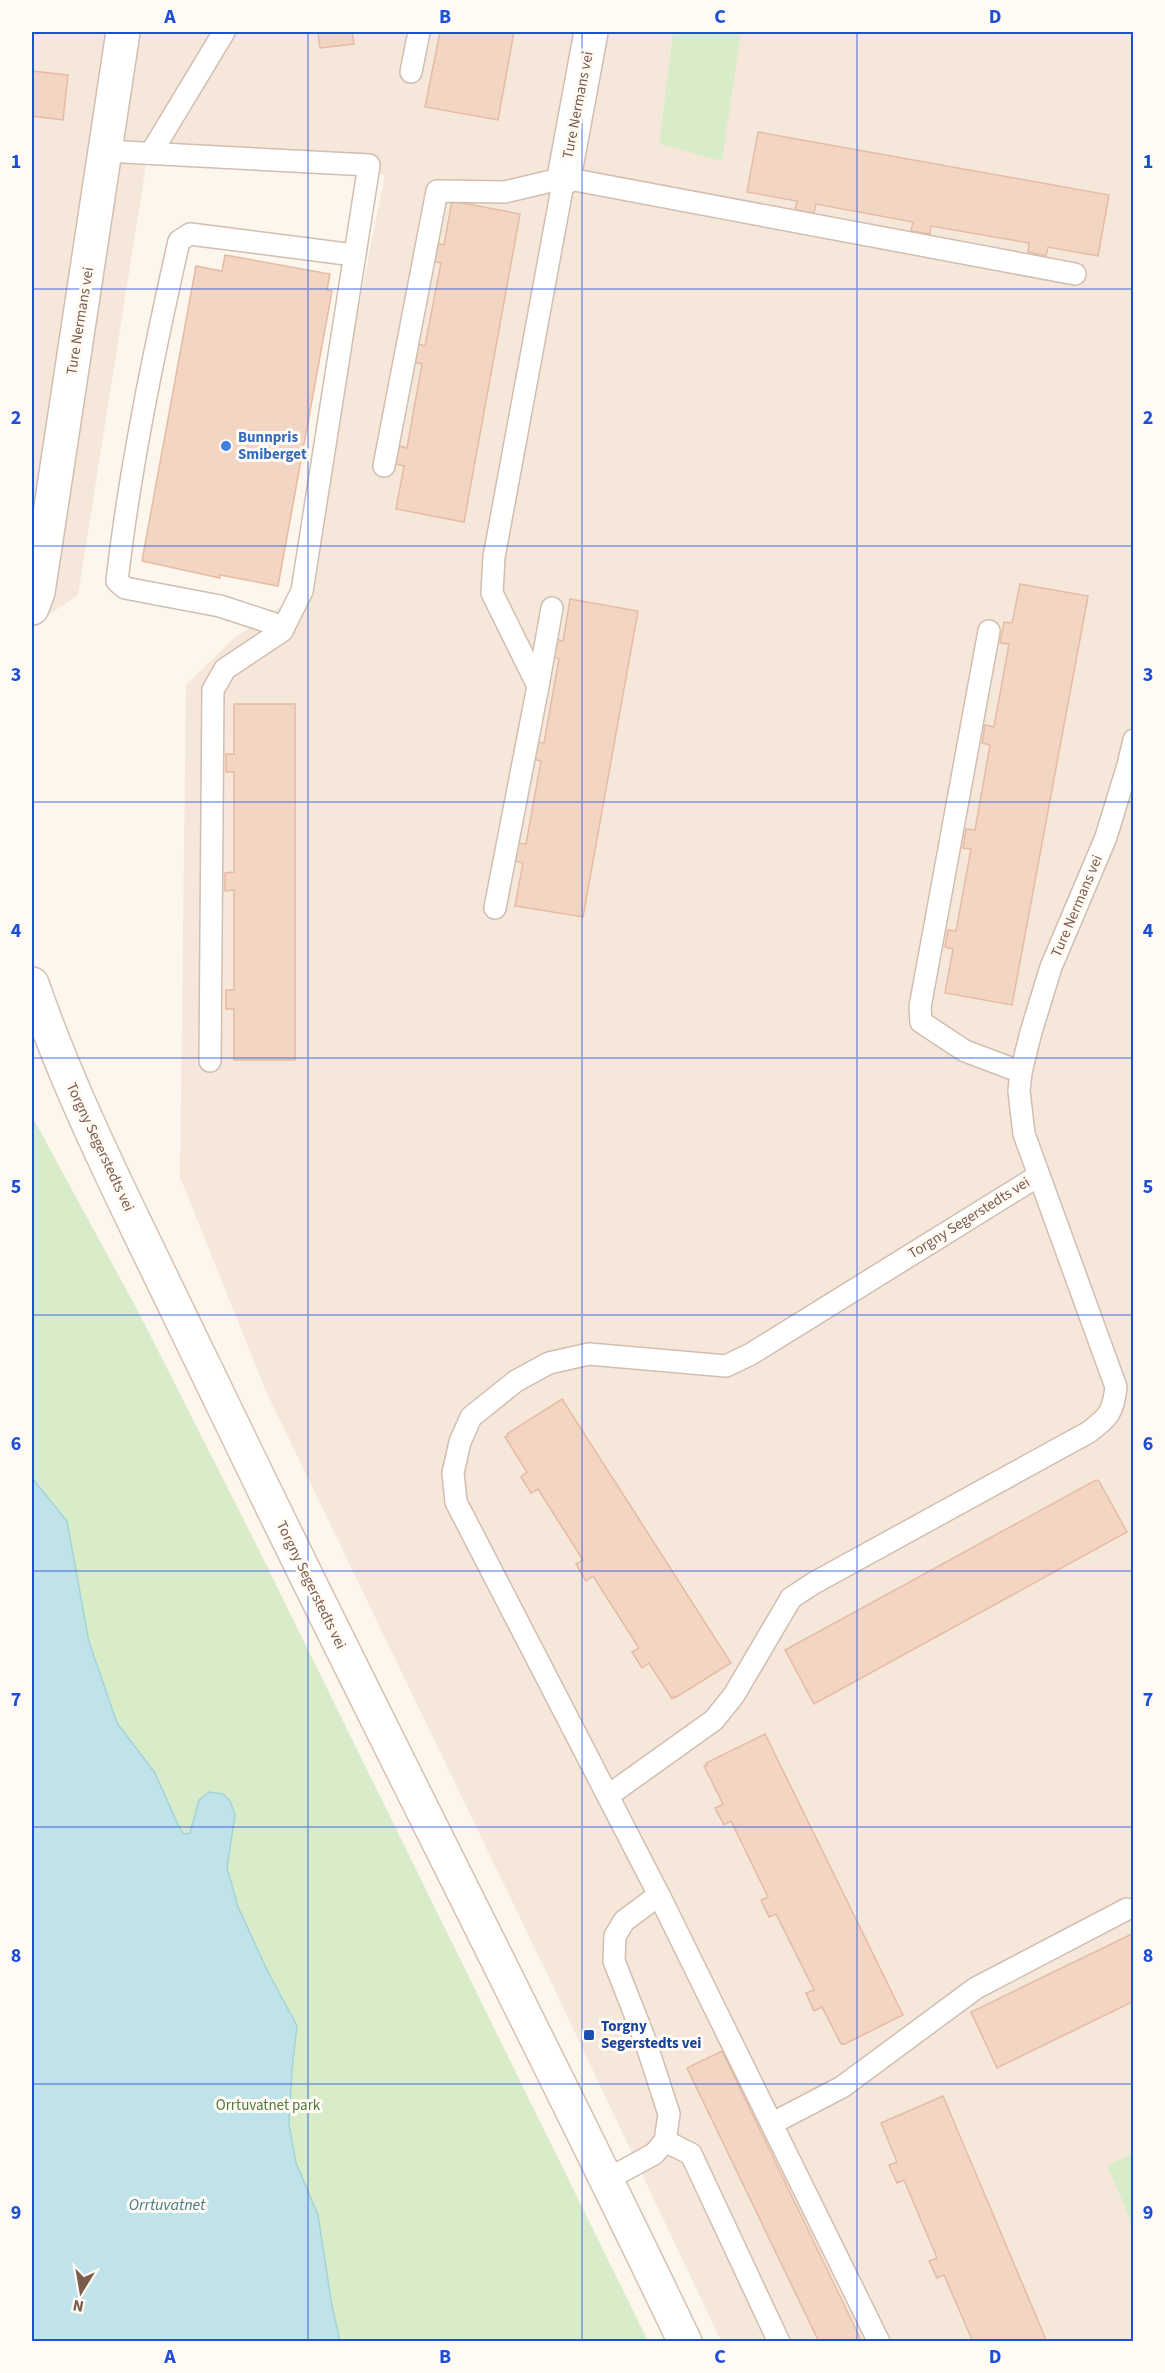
<svg xmlns="http://www.w3.org/2000/svg" width="1165" height="2373" viewBox="0 0 1165 2373" font-family="'Source Sans 3',sans-serif">
<style>
.residential{fill:#f5e8da}
.green{fill:#d8ecc9}
.water{fill:#bfe3e8;stroke:#a5d3da;stroke-width:1.5}
.building{fill:#f3d5c3;stroke:#e6bba3;stroke-width:1.5}
.lines{fill:none;stroke-linecap:round;stroke-linejoin:round}
.lane-casing{stroke:#d1beb0;stroke-width:24}
.street-casing{stroke:#d1beb0;stroke-width:36}
.secondary-casing{stroke:#d6c0b0;stroke-width:36}
.lane{stroke:#fff;stroke-width:21}
.street{stroke:#fff;stroke-width:33}
.secondary{stroke:#fff;stroke-width:33}
.grid{fill:none;stroke:#1d4ed8;stroke-width:1.5;stroke-opacity:0.55}
.shop-dot{fill:#3f7fe0;stroke:#fffaf3;stroke-width:2}
.transit-dot{fill:#1a4fb4;stroke:#fffaf3;stroke-width:2}
.labels{text-anchor:middle;dominant-baseline:central;stroke-width:6;stroke-linejoin:round;paint-order:stroke}
.street-label{font-size:15px;fill:#7a5c4d;stroke:#fffaf3}
.shop-label{font-size:15px;font-weight:bold;fill:#366cbe;stroke:#fffaf3;text-anchor:start}
.transit-label{font-size:15px;font-weight:bold;fill:#164399;stroke:#fffaf3;text-anchor:start}
.park-label{font-size:15px;fill:#537a41;stroke:#fffaf3}
.water-label{font-size:16px;font-style:italic;fill:#437c86;stroke:#fffaf3}
.neatline{fill:none;stroke:#1d4ed8;stroke-width:2}
.grid-label{font-size:20px;text-anchor:middle;font-weight:bold;fill:#1d4ed8}
</style>
<rect width="100%" height="100%" fill="#fdf6ec"/>
<!-- residential -->
<path class="residential" d="M 32,32 L 1133,32 L 1133,2341 L 721,2341 L 551,1982 L 265,1389 L 180,1177 L 186,685 L 233,639 L 302,591 L 385,175 L 150,140 L 78,595 L 32,626 Z"/>
<!-- green -->
<g class="green">
<path d="M 673,32 L 741,32 L 722,161 L 659,144 Z"/>
<path d="M 32,1116 L 140,1315 L 254,1540 L 648,2341 L 32,2341 Z"/>
<path d="M 1133,2154 L 1133,2226 L 1107,2165 Z"/>
</g>
<!-- water -->
<path class="water" d="M 32,1478 L 67,1521 L 89,1642 L 117,1723 L 155,1773 L 179,1827 L 184,1834 L 190,1833 L 199,1800 L 209,1792 L 223,1794 L 230,1801 L 235,1815 L 227,1868 L 238,1907 L 268,1972 L 297,2026 L 292,2070 L 289,2124 L 296,2163 L 318,2215 L 332,2306 L 340,2341 L 32,2341 Z"/>
<!-- building -->
<g class="building">
<path d="M 318,32 L 352,32 L 354,44 L 320,48 Z"/>
<path d="M 440,32 L 514,32 L 498,120 L 425,107 Z"/>
<path d="M 32,71 L 68,75 L 63,120 L 32,116 Z"/>
<path d="M 758,132 L 1109,195 L 1098,256 L 1048,247 L 1046,256 L 1028,252 L 1029,243 L 931,226 L 930,234 L 911,231 L 913,222 L 816,204 L 814,213 L 795,210 L 797,201 L 747,192 Z"/>
<path d="M 452,201 L 520,214 L 464,522 L 396,509 L 404,466 L 396,464 L 397,456 L 399,446 L 407,448 L 422,364 L 414,362 L 418,344 L 425,346 L 441,263 L 433,261 L 436,243 L 444,245 Z"/>
<path d="M 225,255 L 330,274 L 327,290 L 332,291 L 278,586 L 220,575 L 220,578 L 142,561 L 196,266 L 222,271 Z"/>
<path d="M 1020,584 L 1088,596 L 1012,1005 L 945,993 L 953,949 L 945,947 L 948,930 L 956,931 L 971,849 L 963,848 L 966,829 L 975,830 L 990,745 L 982,743 L 985,725 L 994,727 L 1009,644 L 1000,643 L 1004,622 L 1012,623 Z"/>
<path d="M 570,599 L 638,611 L 583,917 L 515,906 L 523,863 L 515,861 L 518,843 L 526,844 L 541,761 L 533,759 L 536,742 L 544,743 L 559,659 L 552,657 L 555,639 L 563,641 Z"/>
<path d="M 234,704 L 295,704 L 295,1060 L 234,1060 L 234,1009 L 226,1009 L 226,990 L 234,990 L 234,890 L 225,891 L 225,873 L 234,872 L 234,772 L 226,772 L 226,754 L 234,754 Z"/>
<path d="M 562,1399 L 731,1663 L 675,1698 L 674,1696 L 672,1699 L 649,1663 L 642,1668 L 632,1652 L 639,1648 L 593,1576 L 586,1581 L 576,1564 L 583,1560 L 538,1489 L 531,1493 L 521,1477 L 527,1472 L 505,1437 L 508,1436 L 507,1434 Z"/>
<path d="M 1096,1480 L 1099,1481 L 1127,1532 L 814,1704 L 785,1650 Z"/>
<path d="M 765,1734 L 903,2015 L 845,2044 L 841,2044 L 822,2007 L 814,2011 L 806,1993 L 814,1990 L 776,1914 L 769,1917 L 761,1900 L 768,1897 L 731,1821 L 724,1825 L 715,1808 L 723,1804 L 704,1766 L 707,1765 L 706,1763 Z"/>
<path d="M 1134,1933 L 1134,2001 L 997,2068 L 971,2012 Z"/>
<path d="M 722,2051 L 862,2342 L 819,2342 L 687,2068 Z"/>
<path d="M 943,2096 L 1047,2342 L 973,2342 L 944,2275 L 937,2278 L 929,2261 L 937,2258 L 904,2180 L 897,2183 L 889,2165 L 897,2162 L 881,2123 Z"/>
</g>
<g class="lines">
<defs>
<g id="lane">
<path d="M 411,72 L 419,32"/>
<path d="M 105,151 L 369,165 L 302,591 L 282,631 L 225,669 L 213,690 L 210,1061"/>
<path d="M 151,153 L 224,32"/>
<path d="M 384,466 L 437,191 L 505,192 L 564,178 L 1075,274"/>
<path d="M 284,627 L 220,606 L 125,588 L 117,581 C 130,467 154,352 179,241 L 190,234 L 354,255"/>
<path d="M 538,686 L 552,608"/>
<path d="M 495,908 L 538,686 L 492,593 L 494,557 L 564,178"/>
<path d="M 1021,1072 L 1031,1032 L 1051,967 L 1106,837 L 1128,765 L 1134,740"/>
<path d="M 609,1795 L 714,1720 L 734,1695 L 791,1598 L 814,1583 L 1089,1432 C 1109,1416 1113,1413 1116,1387 L 1024,1134 L 1019,1091 L 1021,1072 L 965,1051 L 921,1022 L 920,1007 L 989,631"/>
<path d="M 659,1895 L 879,2342"/>
<path d="M 773,2123 L 842,2087 L 976,1988 L 1127,1909"/>
<path d="M 665,2141 L 691,2154 L 779,2342"/>
<path d="M 608,2179 L 654,2154 L 665,2141 L 669,2114 L 645,2040 L 614,1961 L 615,1936 L 624,1921 L 659,1895 L 456,1502 L 453,1473 L 460,1442 L 471,1417 L 516,1381 L 549,1363 L 589,1354 L 726,1366 L 751,1354 L 1038,1176"/>
</g>
<g id="street">
<path d="M 564,178 L 591,32"/>
<path d="M 32,608 L 38,592 L 44,553 L 123,32"/>
</g>
<path id="secondary" d="M 32,984 C 59,1062 94,1138 130,1213 C 166,1288 202,1363 239,1438 C 385,1741 540,2038 685,2342"/>
</defs>
<!-- lane casing -->
<use href="#lane" class="lane-casing"/>
<!-- street casing -->
<use href="#street" class="street-casing"/>
<!-- secondary casing -->
<use href="#secondary" class="secondary-casing"/>
<!-- lane -->
<use href="#lane" class="lane"/>
<!-- street -->
<use href="#street" class="street"/>
<!-- secondary -->
<use href="#secondary" class="secondary"/>
</g>
<!-- grid -->
<path class="grid" d="M 308,32 L 308,2342M 582,32 L 582,2342M 857,32 L 857,2342M 32,289 L 1134,289M 32,546 L 1134,546M 32,802 L 1134,802M 32,1058 L 1134,1058M 32,1315 L 1134,1315M 32,1571 L 1134,1571M 32,1827 L 1134,1827M 32,2084 L 1134,2084"/>
<!-- markers -->
<circle class="shop-dot" cx="226" cy="446" r="6"/>
<rect class="transit-dot" x="583" y="2029" width="12" height="12" rx="3"/>
<g class="labels">
<!-- street labels -->
<g class="street-label">
<text transform="translate(578 105) rotate(-79)">Ture Nermans vei</text>
<text transform="translate(80 321) rotate(-81)">Ture Nermans vei</text>
<text transform="translate(1077 906) rotate(-67)">Ture Nermans vei</text>
<text transform="translate(100 1147) rotate(65)">Torgny Segerstedts vei</text>
<text transform="translate(969 1218) rotate(-32)">Torgny Segerstedts vei</text>
<text transform="translate(311 1585) rotate(64)">Torgny Segerstedts vei</text>
</g>
<!-- shop labels -->
<g class="shop-label">
<text x="238" y="437">Bunnpris<tspan x="238" dy="17">Smiberget</tspan></text>
</g>
<!-- transit labels -->
<g class="transit-label">
<text x="601" y="2026">Torgny<tspan x="601" dy="17">Segerstedts vei</tspan></text>
</g>
<!-- park labels -->
<g class="park-label">
<text x="268" y="2105">Orrtuvatnet park</text>
</g>
<!-- water labels -->
<g class="water-label">
<text x="167" y="2205">Orrtuvatnet</text>
</g>
</g>
<!-- border -->
<rect width="1165" height="2373" fill="none" stroke="#fffaf3" stroke-width="66"/>
<!-- north arrow -->
<g transform="translate(81 2292) rotate(191)" stroke="#fffaf3" stroke-width="4.5" paint-order="stroke">
<path d="M0-4.5L10 22L0 15L-10 22Z" fill="#7a5c4d"/>
<text y="-9" font-size="16" font-weight="bold" text-anchor="middle" fill="#7a5c4d">N</text>
</g>
<rect x="33" y="33" width="1099" height="2307" class="neatline"/>
<g class="grid-label">
<text x="170" y="23">A</text>
<text x="445" y="23">B</text>
<text x="720" y="23">C</text>
<text x="995" y="23">D</text>
<text x="16" y="168">1</text>
<text x="1148" y="168">1</text>
<text x="16" y="424">2</text>
<text x="1148" y="424">2</text>
<text x="16" y="681">3</text>
<text x="1148" y="681">3</text>
<text x="16" y="937">4</text>
<text x="1148" y="937">4</text>
<text x="16" y="1193">5</text>
<text x="1148" y="1193">5</text>
<text x="16" y="1450">6</text>
<text x="1148" y="1450">6</text>
<text x="16" y="1706">7</text>
<text x="1148" y="1706">7</text>
<text x="16" y="1962">8</text>
<text x="1148" y="1962">8</text>
<text x="16" y="2219">9</text>
<text x="1148" y="2219">9</text>
<text x="170" y="2363">A</text>
<text x="445" y="2363">B</text>
<text x="720" y="2363">C</text>
<text x="995" y="2363">D</text>
</g>
</svg>
